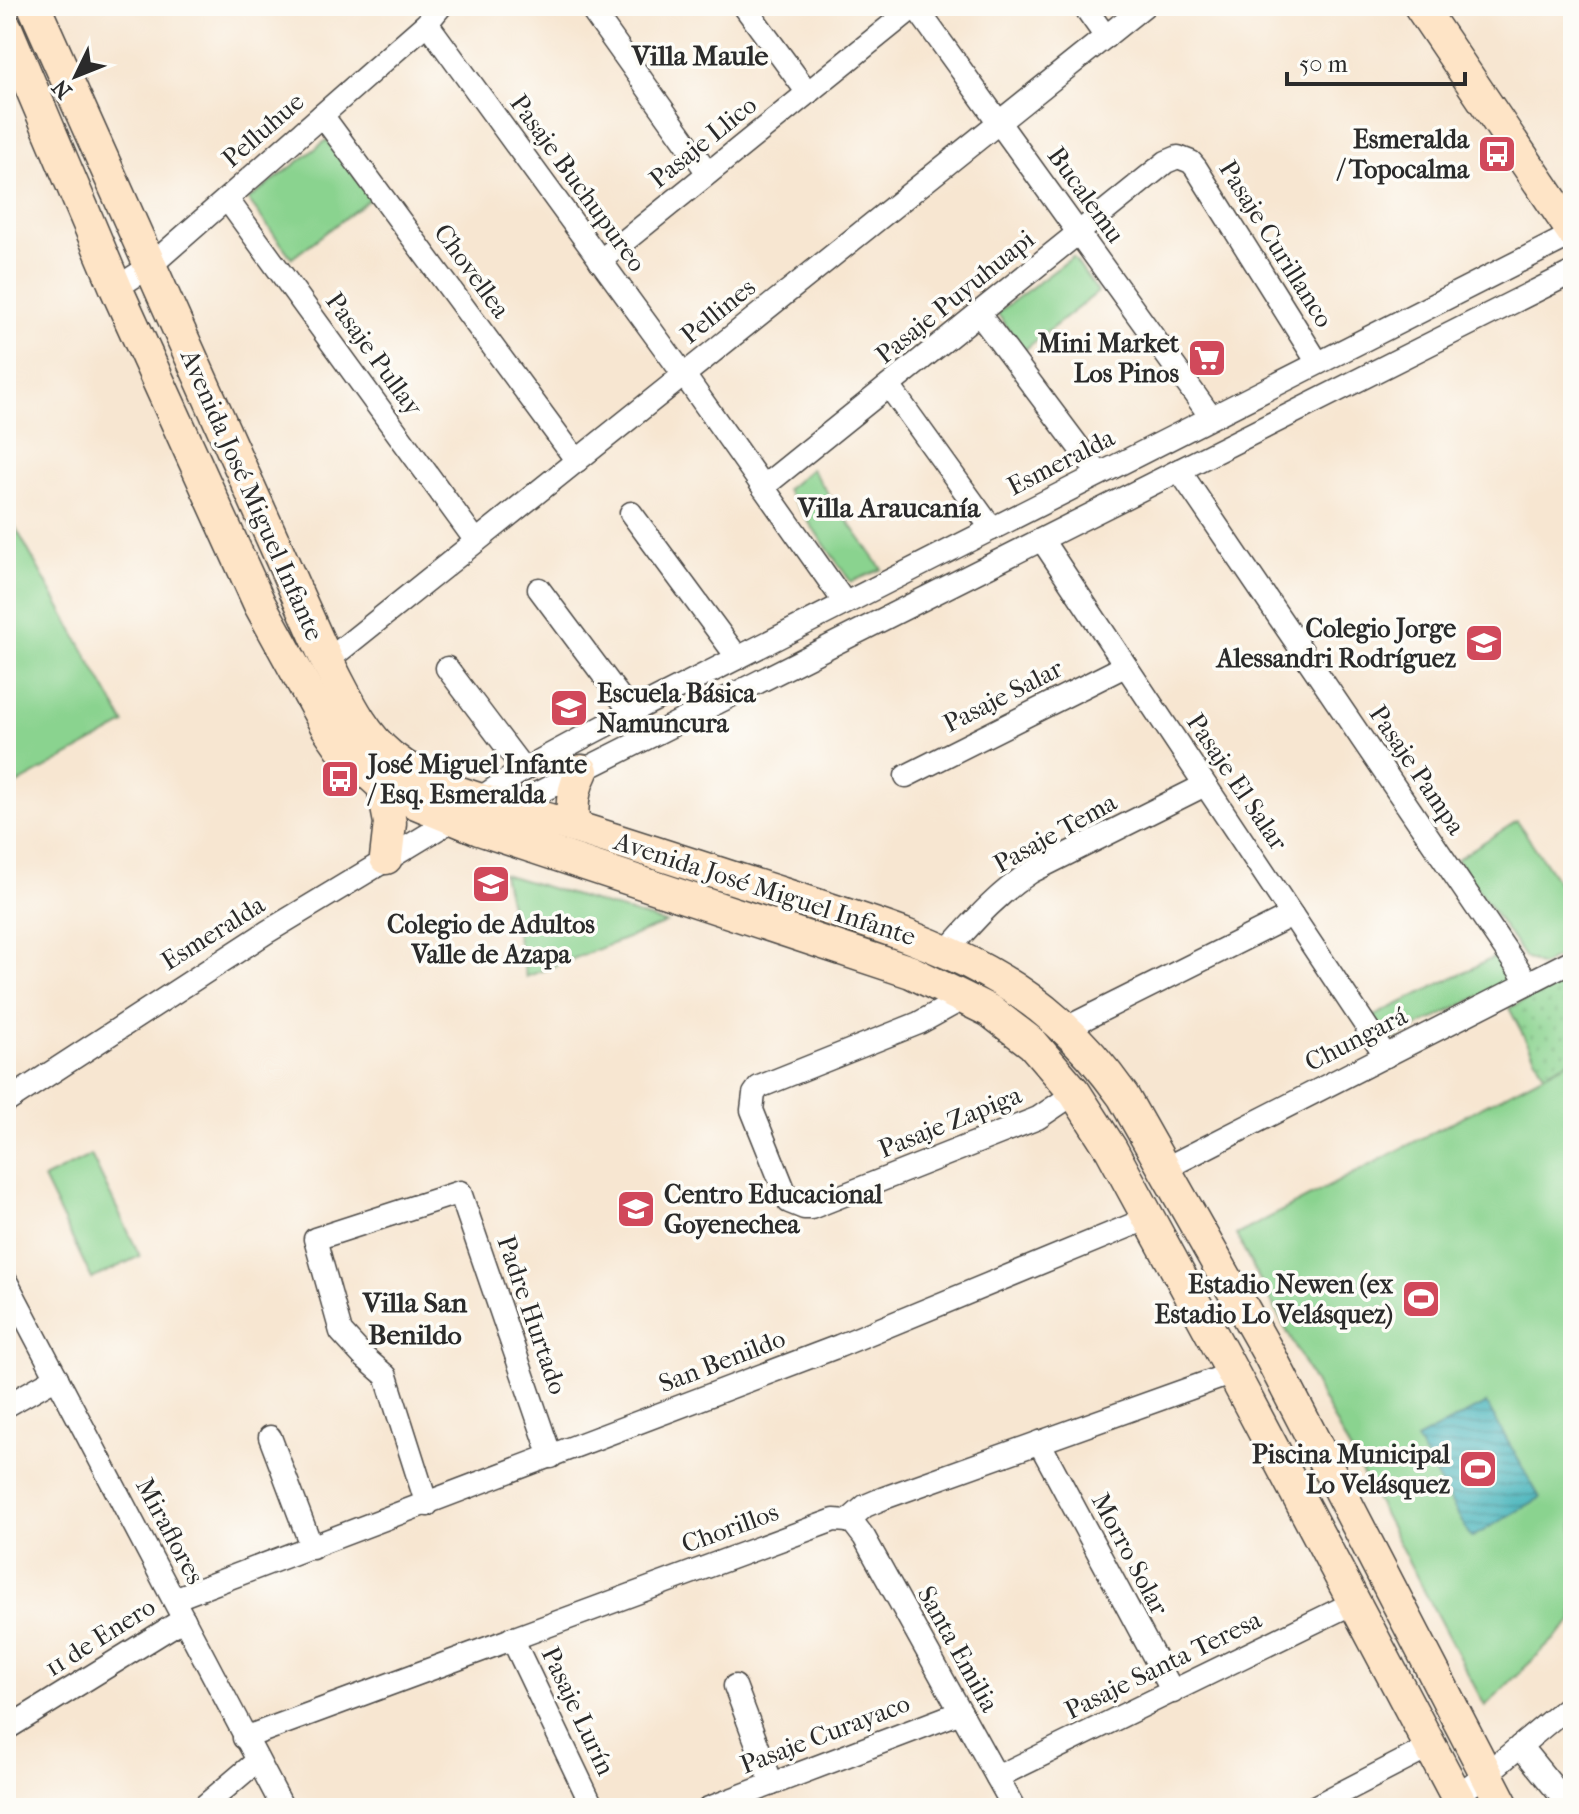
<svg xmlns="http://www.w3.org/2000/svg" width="1579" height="1814" viewBox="0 0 1579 1814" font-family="'IM FELL French Canon',serif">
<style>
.green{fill:#8ad38f;stroke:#5a7f5d;stroke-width:2}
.garden{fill:url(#garden-dots);stroke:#5a7f5d;stroke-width:2}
.water{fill:url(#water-rules);stroke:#366e72;stroke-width:2}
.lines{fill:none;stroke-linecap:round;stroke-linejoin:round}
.street-casing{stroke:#4a4744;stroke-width:25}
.secondary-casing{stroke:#4a4744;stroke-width:35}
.street{stroke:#fff;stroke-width:22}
.secondary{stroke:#fee4c6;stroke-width:32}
.labels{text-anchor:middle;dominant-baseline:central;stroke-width:7;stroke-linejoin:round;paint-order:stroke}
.street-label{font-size:26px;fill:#2b2b2b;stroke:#fdfcf7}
.poi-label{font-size:26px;font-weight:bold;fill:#2b2b2b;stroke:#fdfcf7;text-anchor:end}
.neighbourhood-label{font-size:28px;font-weight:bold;fill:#2b2b2b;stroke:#fdfcf7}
</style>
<defs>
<pattern id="garden-dots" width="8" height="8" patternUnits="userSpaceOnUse" patternTransform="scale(2)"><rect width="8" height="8" fill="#8ad38f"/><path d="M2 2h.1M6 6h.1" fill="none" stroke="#77b57c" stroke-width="1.8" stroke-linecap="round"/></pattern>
<pattern id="water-rules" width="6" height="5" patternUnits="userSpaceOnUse" patternTransform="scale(2)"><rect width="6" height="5" fill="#42b2ba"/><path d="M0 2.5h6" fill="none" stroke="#379197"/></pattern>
</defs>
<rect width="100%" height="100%" fill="#fdfcf7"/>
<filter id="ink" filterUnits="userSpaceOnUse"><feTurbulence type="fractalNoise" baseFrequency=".0125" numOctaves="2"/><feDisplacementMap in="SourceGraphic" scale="16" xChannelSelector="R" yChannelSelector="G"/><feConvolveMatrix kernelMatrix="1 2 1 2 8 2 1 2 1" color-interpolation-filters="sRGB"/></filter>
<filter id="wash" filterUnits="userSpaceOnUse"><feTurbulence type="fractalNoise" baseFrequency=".006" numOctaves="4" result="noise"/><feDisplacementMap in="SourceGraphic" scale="32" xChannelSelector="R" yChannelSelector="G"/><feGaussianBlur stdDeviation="1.8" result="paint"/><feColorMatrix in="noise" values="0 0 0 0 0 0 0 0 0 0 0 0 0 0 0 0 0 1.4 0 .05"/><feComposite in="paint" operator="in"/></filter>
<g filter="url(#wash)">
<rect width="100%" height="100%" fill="#f7e6d1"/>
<!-- green -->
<g class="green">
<path d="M 327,140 L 371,198 L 292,258 L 248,200 Z"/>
<path d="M 1073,257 L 1098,292 L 1024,350 L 997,313 Z"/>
<path d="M 811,469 L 882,569 L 851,582 L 786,490 Z"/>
<path d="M 7,512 L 125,724 L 6,790 L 6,513 Z"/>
<path d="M 1517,821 L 1573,904 L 1573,948 L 1541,966 L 1525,958 L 1457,859 Z"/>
<path d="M 503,874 L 666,923 L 526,977 Z"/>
<path d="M 1501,954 L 1517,978 L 1391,1040 L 1381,1039 L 1368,1019 Z"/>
<path d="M 1573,1059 L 1573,1621 L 1485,1706 L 1236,1235 Z"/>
<path d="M 91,1155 L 140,1256 L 92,1279 L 43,1179 Z"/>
</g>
<!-- garden -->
<path class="garden" d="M 1573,978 L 1573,1059 L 1544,1074 L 1509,1008 Z"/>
<!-- water -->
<path class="water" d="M 1486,1403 L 1540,1498 L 1471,1538 L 1416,1440 Z"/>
</g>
<g filter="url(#ink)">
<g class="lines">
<defs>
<g id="street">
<path d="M 589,6 L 708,173"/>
<path d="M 744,6 L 808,93"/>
<path d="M 915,6 L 1211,417"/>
<path d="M 1084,6 L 1106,37"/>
<path d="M 427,23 L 684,375 L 845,603"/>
<path d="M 322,115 L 577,461"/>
<path d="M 227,199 L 476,541"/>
<path d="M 600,261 L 915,6"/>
<path d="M 116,288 L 149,267 L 427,23 L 441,6"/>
<path d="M 979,314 L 1099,474"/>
<path d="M 889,386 L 992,529"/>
<path d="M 1179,470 L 1528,983"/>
<path d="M 763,487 L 1166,162 L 1178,157 L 1191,162 L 1196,168 L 1318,363"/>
<path d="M 631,513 L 738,658"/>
<path d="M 1042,540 L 1386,1056"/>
<path d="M 539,589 L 631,712"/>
<path d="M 327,661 L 1144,6"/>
<path d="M 447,668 L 524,770"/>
<path d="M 906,776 L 1125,666"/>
<path d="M 506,809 L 1573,272"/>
<path d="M 947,951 C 974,921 997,894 1031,872 L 1205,785"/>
<path d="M 966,997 L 919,1023 L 759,1087 L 754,1094 L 752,1110 L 789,1202 L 804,1208 L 811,1208 L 1038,1118 L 1075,1093"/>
<path d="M 1066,1028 L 1292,915"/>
<path d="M 6,1102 L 267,932 L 454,819 C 506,774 570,745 631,712 L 1573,234"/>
<path d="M 1164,1169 L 1573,960"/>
<path d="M 6,1281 L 283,1808"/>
<path d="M 6,1406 L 57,1377"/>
<path d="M 270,1437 L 312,1548"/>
<path d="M 1039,1442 L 1173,1692"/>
<path d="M 427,1505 L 386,1376 L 363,1356 L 341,1332 L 315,1239 L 460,1192 L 551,1457"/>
<path d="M 848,1521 L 854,1524 L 864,1537 L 1014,1808"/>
<path d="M 174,1599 L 839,1346 L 1149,1218"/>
<path d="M 512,1638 L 593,1808"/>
<path d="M 735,1686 L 772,1784"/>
<path d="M 6,1729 L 184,1619"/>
<path d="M 244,1738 L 834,1520 L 848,1521 L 865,1506 L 884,1498 L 1233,1373"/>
<path d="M 1520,1746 L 1571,1808"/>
<path d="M 997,1777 L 1353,1603"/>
<path d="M 1456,1796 L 1489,1772 L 1573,1702"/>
<path d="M 202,1808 L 257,1761"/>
<path d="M 709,1808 L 961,1712"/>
<path d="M 1312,1808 L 1430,1747"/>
</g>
<g id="secondary">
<path d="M 34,6 L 327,661 C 345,694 360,731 390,756 C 436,793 508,807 564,824 C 637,846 710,871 783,894 C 925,941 1031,966 1123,1096 L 1270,1356 L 1504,1808"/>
<path d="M 1420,6 L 1573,232"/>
<path d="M 6,28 L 116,288 L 260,605 L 327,727 L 343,750 L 383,786 L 414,802 L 479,829 L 911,972 L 990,1011 L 1033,1044 L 1075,1093 L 1111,1149 L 1233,1373 L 1463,1808"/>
<path d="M 383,786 L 390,823 L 386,858"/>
<path d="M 574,827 C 570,806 573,789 582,771"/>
</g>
</defs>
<!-- street casing -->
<use href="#street" class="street-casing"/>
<!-- secondary casing -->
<use href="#secondary" class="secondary-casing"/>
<!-- street -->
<use href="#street" class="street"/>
<!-- secondary -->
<use href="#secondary" class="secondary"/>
</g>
</g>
<!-- icons -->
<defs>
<symbol id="bus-square" viewBox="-11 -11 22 22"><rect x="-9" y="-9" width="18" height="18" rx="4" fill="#d1495b" stroke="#fdfcf7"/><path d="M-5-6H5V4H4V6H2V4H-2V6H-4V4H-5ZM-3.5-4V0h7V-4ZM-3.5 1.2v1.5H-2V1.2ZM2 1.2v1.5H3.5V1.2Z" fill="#fff"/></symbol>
<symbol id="supermarket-square" viewBox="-11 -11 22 22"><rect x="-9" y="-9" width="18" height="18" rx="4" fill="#d1495b" stroke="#fdfcf7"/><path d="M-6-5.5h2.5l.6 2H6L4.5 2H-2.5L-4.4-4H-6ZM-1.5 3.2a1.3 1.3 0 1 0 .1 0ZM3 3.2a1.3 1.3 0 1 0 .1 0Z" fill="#fff"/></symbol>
<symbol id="school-square" viewBox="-11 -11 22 22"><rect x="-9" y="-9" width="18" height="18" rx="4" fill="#d1495b" stroke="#fdfcf7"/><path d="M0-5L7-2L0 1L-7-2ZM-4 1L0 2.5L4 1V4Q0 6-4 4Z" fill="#fff"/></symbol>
<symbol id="stadium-square" viewBox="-11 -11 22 22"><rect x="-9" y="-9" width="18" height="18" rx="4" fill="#d1495b" stroke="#fdfcf7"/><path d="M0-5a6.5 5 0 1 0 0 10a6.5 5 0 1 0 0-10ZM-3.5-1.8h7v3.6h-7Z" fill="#fff"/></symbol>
</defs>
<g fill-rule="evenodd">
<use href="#bus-square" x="1475" y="132" width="44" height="44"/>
<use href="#supermarket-square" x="1185" y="336" width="44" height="44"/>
<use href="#school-square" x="1462" y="621" width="44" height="44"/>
<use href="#school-square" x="547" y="686" width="44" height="44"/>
<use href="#bus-square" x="318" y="757" width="44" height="44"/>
<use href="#school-square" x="469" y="862" width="44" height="44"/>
<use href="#school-square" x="614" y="1187" width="44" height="44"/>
<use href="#stadium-square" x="1399" y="1277" width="44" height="44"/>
<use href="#stadium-square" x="1456" y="1447" width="44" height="44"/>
</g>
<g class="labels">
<!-- street labels -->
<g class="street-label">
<text transform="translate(263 130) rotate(-41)">Pelluhue</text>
<text transform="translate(703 142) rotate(-39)">Pasaje Llico</text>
<text transform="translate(578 183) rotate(54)">Pasaje Buchupureo</text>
<text transform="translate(1086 195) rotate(54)">Bucalemu</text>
<text transform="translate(1276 244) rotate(58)">Pasaje Curillanco</text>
<text transform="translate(472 271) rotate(54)">Chovellea</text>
<text transform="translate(955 297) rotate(-39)">Pasaje Puyuhuapi</text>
<text transform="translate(718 311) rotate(-39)">Pellines</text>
<text transform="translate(374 354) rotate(54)">Pasaje Pullay</text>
<text transform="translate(1061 462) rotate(-27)">Esmeralda</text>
<text transform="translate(252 495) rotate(66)">Avenida José Miguel Infante</text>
<text transform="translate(1003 696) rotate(-27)">Pasaje Salar</text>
<text transform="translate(1417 770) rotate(56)">Pasaje Pampa</text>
<text transform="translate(1237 782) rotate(56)">Pasaje El Salar</text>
<text transform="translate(1055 833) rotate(-29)">Pasaje Tema</text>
<text transform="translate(765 889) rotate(18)">Avenida José Miguel Infante</text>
<text transform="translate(213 933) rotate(-32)">Esmeralda</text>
<text transform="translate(1356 1039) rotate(-27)">Chungará</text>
<text transform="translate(950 1122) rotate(-22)">Pasaje Zapiga</text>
<text transform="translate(532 1315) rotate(71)">Padre Hurtado</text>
<text transform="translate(722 1361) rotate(-21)">San Benildo</text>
<text transform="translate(730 1528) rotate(-20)">Chorillos</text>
<text transform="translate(170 1531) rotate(62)">Miraflores</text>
<text transform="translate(1130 1554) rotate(62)">Morro Solar</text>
<text transform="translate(100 1637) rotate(-32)">11 de Enero</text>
<text transform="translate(958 1649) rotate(61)">Santa Emilia</text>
<text transform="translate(1163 1665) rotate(-26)">Pasaje Santa Teresa</text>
<text transform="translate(578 1711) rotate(65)">Pasaje Lurín</text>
<text transform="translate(825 1734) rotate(-21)">Pasaje Curayaco</text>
</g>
<!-- poi labels -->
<g class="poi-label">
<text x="1469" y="139">Esmeralda<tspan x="1469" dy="30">/ Topocalma</tspan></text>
<text x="1179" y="343">Mini Market<tspan x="1179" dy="30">Los Pinos</tspan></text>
<text x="1456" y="628">Colegio Jorge<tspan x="1456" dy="30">Alessandri Rodríguez</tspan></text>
<text x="597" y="693" text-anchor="start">Escuela Básica<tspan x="597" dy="30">Namuncura</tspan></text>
<text x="368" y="764" text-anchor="start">José Miguel Infante<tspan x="368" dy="30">/ Esq. Esmeralda</tspan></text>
<text x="491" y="924" text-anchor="middle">Colegio de Adultos<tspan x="491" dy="30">Valle de Azapa</tspan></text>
<text x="664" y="1194" text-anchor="start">Centro Educacional<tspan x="664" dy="30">Goyenechea</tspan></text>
<text x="1393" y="1284">Estadio Newen (ex<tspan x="1393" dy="30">Estadio Lo Velásquez)</tspan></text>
<text x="1450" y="1454">Piscina Municipal<tspan x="1450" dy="30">Lo Velásquez</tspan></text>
</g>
<!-- neighbourhood labels -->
<g class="neighbourhood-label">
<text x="700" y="55">Villa Maule</text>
<text x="889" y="507">Villa Araucanía</text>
<text x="415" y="1302">Villa San<tspan x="415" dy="32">Benildo</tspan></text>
</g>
</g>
<!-- margin -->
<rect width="1579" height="1814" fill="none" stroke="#fdfcf7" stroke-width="32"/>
<!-- north arrow -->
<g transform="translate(76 76) rotate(227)" stroke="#fdfcf7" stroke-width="6" paint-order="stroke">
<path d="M0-6L14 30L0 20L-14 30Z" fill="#2b2b2b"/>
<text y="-12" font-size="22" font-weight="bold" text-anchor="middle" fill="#2b2b2b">N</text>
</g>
<!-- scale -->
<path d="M1287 72v12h178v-12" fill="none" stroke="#2b2b2b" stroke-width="4"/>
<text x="1299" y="72" font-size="24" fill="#2b2b2b" stroke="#fdfcf7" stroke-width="6" paint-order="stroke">50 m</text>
</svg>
